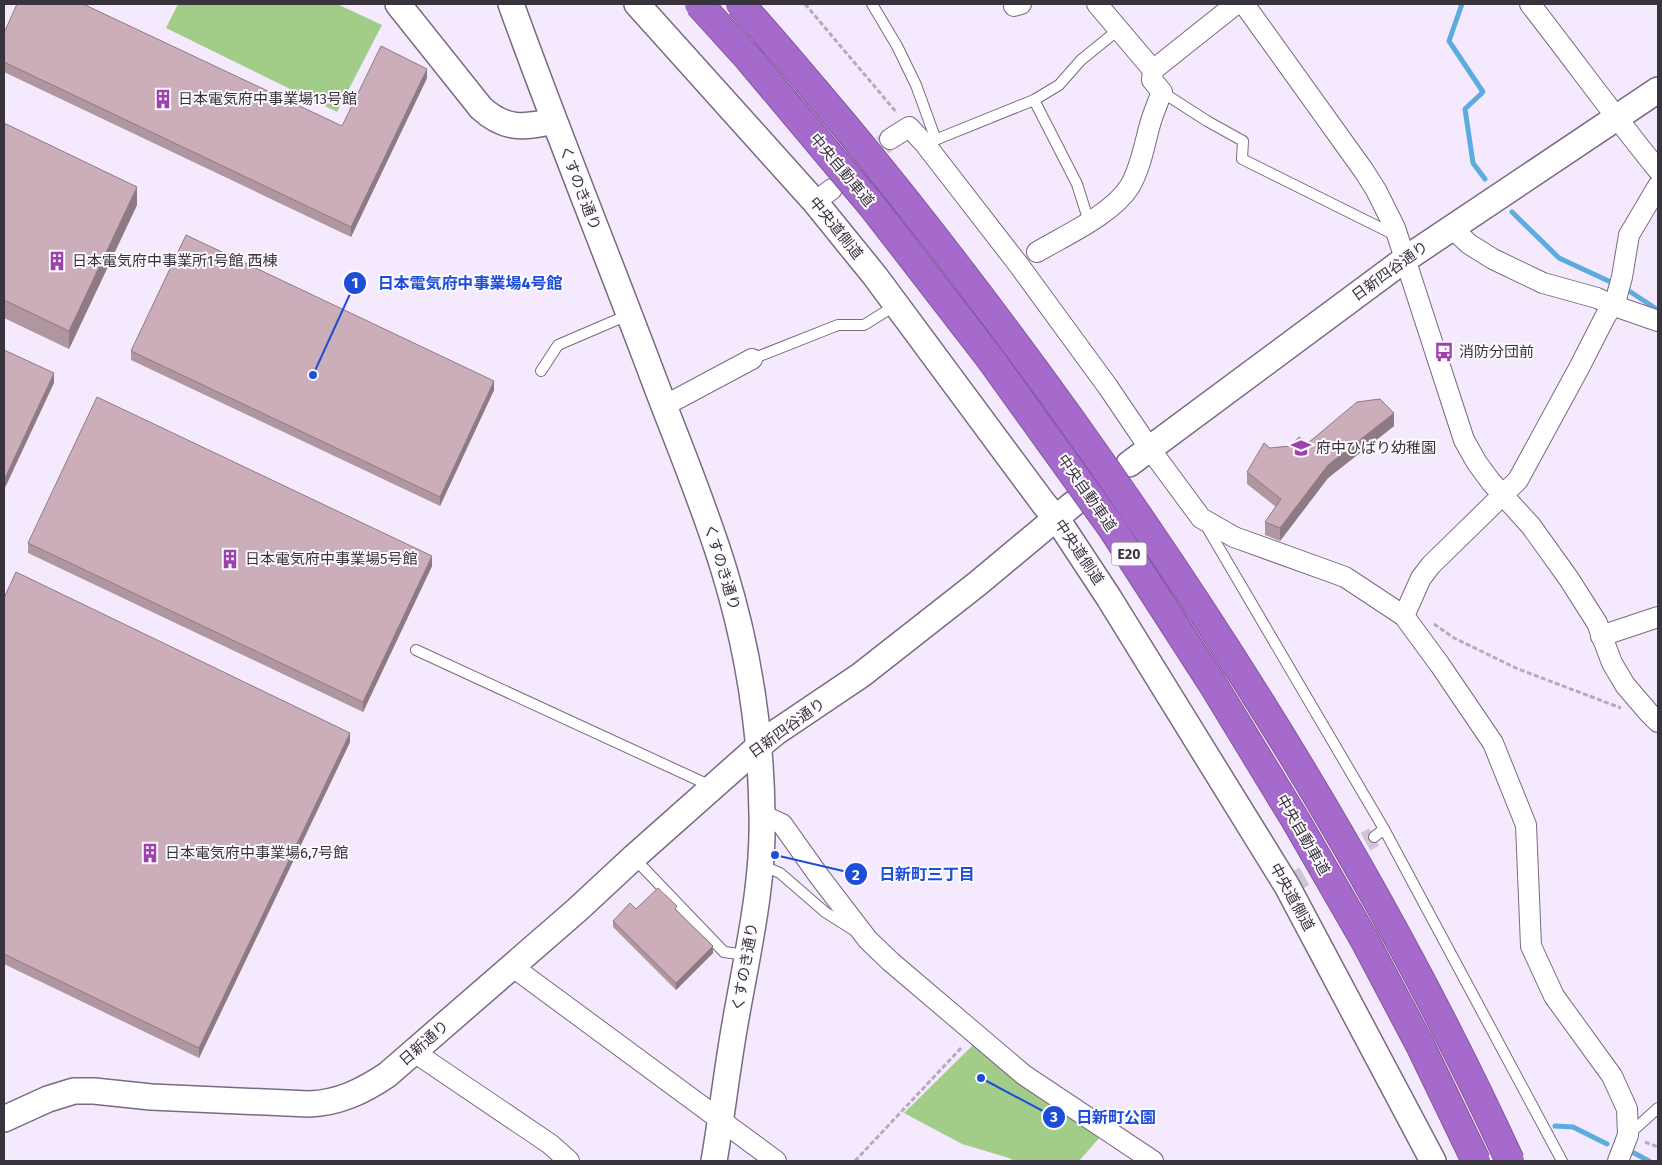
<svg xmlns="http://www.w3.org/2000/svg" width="1662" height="1165" viewBox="0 0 1662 1165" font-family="'Fira Sans','Noto Sans JP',sans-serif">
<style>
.green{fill:#a1cd89}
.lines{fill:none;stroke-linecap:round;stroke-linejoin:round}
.stream{stroke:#5eabdf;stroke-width:5}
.minor-tunnel{stroke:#cfc5d7;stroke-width:20;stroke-dasharray:20 10;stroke-linecap:butt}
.service-casing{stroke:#796b82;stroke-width:12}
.minor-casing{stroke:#796b82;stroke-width:22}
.tertiary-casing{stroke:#796b82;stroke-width:28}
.path{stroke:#b5abbc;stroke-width:3;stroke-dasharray:5 2.5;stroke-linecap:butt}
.service{stroke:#fff;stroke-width:10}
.minor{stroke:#fff;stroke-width:20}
.tertiary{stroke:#fff;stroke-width:25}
.motorway-bridge-casing{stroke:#80579b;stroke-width:30;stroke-linecap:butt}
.motorway-bridge{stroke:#a66acd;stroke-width:28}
.wall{fill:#af969f}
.shaded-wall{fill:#8e7a82}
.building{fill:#cbaeb9;stroke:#8e7a82}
.labels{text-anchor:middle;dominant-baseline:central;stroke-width:4;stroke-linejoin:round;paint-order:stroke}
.shield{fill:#fdfaff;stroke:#746f77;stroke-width:1}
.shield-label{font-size:14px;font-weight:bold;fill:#39333d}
.poi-label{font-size:15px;fill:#39333d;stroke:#fdfaff;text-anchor:start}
.street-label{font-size:15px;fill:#39333d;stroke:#fdfaff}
.leader{fill:none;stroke:#1d4ed8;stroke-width:2}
.callout-dot{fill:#1d4ed8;stroke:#fdfaff;stroke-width:2}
.mark-label{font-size:15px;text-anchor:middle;font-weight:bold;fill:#fff}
.callout-label{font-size:16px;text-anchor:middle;font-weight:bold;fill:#1d4ed8;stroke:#fdfaff;stroke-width:4;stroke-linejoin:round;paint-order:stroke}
</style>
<rect width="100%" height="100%" fill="#f5e9fd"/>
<!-- green -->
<g class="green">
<path d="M 178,4 L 337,4 L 382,25 L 337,112 L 166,28 Z"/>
<path d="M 975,1043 L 1101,1136 L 1079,1161 L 1014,1161 L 1009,1158 L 962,1144 L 904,1113 Z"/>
</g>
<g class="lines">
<!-- stream -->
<g class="stream">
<path d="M 1462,4 L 1449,41 L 1483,92 L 1465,109 L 1473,163 L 1485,179"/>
<path d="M 1512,212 L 1559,258 L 1615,284"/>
<path d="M 1623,287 L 1658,310"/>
<path d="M 1555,1126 L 1573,1127 L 1607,1144"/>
<path d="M 1634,1153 L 1649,1161"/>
</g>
<!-- minor-tunnel -->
<g class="minor-tunnel">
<path d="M 837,185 L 890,139"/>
<path d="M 1287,886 L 1374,837"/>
</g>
<defs>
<g id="service">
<path d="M 872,4 L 897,46 L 916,85 L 936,140"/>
<path d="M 1162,92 L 1207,121 L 1243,141 L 1242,159 L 1397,236"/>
<path d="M 1034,100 L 1077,184 L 1089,222"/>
<path d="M 925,144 L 1034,100 L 1059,85 L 1081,60 L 1118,30"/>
<path d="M 752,359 L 838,325 L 864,325 L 896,305"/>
<path d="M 541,371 L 558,345 L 628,315"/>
<path d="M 1205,524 L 1384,829"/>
<path d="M 416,650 L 711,786"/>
<path d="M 1374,837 L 1384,829 L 1562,1161"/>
<path d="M 634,858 L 724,952 L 747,955"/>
<path d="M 761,865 L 780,873 L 825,912 L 855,931"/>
<path d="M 1628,1135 L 1658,1108"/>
</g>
<g id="minor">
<path d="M 1097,4 L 1153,70"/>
<path d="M 1244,4 L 1364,171 L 1376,190 L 1395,228 L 1464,440 L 1477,463 L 1491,482 L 1531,526 L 1569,579 L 1597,623 L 1612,663 L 1625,685 L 1649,713 L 1658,722"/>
<path d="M 1530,4 C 1573,59 1614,116 1658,170"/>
<path d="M 1014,6 L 1021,4"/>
<path d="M 890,139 L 909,127 L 925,144 L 1018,264 L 1108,387 L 1150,449 L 1201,518 L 1234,537 L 1345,577 L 1404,616 L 1440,665 L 1493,743 L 1526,825 L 1531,946 L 1554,996 L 1612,1076 L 1627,1109 L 1628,1135 L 1618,1161"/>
<path d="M 815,202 L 832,189"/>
<path d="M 1452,228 L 1469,244 L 1493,259 L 1543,283 L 1597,298 L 1612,305 L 1658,321"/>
<path d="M 1037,252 C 1064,236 1113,214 1130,186 C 1140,169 1144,147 1149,128 C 1152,116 1157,104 1162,92 L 1152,80 L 1153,70 L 1236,4"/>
<path d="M 664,406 L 752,359"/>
<path d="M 1404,616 L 1421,578 L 1431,565 L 1518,480 L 1579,368 L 1605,317 L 1616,299 L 1622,277 L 1629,235 L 1658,186"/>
<path d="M 1601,636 L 1658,617"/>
<path d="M 762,815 L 782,824 L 819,876 L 868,940 L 891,962 L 1024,1075 L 1153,1161"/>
<path d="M 513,967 L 776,1161"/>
<path d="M 414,1052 L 550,1144 L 569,1161"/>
</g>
<g id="tertiary">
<path d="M 398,4 L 481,108 C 505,130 524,128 554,121"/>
<path d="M 511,4 C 556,129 606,252 653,377 C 677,441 704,504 724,570 C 748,648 761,732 762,814 C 764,885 747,954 735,1024 C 727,1069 722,1115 714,1161"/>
<path d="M 637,4 L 815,202 L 875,276 L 1044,504 L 1057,519 L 1109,598 L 1287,886 L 1433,1161"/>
<path d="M 1129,464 L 1404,260 L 1658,90"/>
<path d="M 4,1119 L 48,1099 L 74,1091 L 94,1091 L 151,1097 L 309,1104 C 339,1103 363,1091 387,1075 L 577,910 L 634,857 L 758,747 L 775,733 L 861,675 L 977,584 L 1073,504"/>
</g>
</defs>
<!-- service casing -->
<use href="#service" class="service-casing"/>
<!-- minor casing -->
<use href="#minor" class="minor-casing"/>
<!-- tertiary casing -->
<use href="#tertiary" class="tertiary-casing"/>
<!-- path -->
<g class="path">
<path d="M 805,4 L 897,113"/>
<path d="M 1434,624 L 1454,638 L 1518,669 L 1621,708"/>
<path d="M 1645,1142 L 1658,1147"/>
<path d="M 855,1161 L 962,1047"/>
</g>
<!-- service -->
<use href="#service" class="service"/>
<!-- minor -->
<use href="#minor" class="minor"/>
<!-- tertiary -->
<use href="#tertiary" class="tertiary"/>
<defs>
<g id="motorway-bridge">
<path d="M 699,4 L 748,58 L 873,207 L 989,357 L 1112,528 L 1212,683 L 1296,821 L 1364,939 L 1420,1045 L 1476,1161"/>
<path d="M 740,4 C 776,43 810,85 845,126 C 924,221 999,320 1071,420 C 1238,654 1390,900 1510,1161"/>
</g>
</defs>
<!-- motorway-bridge casing -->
<use href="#motorway-bridge" class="motorway-bridge-casing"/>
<!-- motorway-bridge -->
<use href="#motorway-bridge" class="motorway-bridge"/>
</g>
<!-- wall -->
<g class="wall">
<path d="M 4,33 L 342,126 L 427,78 L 351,237 L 4,72 Z"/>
<path d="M 4,123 L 137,205 L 69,349 L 4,318 Z"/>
<path d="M 131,351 L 494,390 L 440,506 L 131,360 Z"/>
<path d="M 1394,426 L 1328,478 L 1280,541 L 1265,535 L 1265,522 L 1276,507 L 1247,484 L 1247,472 L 1270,448 L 1308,443 Z"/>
<path d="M 28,543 L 432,566 L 363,712 L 28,553 Z"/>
<path d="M 4,598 L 350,742 L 199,1058 L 4,964 Z"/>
<path d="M 636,909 L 677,911 L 713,953 L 676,990 L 613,927 L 613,921 Z"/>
</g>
<!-- shaded-wall -->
<g class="shaded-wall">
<path d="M 427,69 L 427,78 L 351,237 L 351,227 Z"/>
<path d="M 137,187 L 137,205 L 69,349 L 69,331 Z"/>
<path d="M 54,373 L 54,383 L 4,490 L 4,480 Z"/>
<path d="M 494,381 L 494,390 L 440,506 L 440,497 Z"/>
<path d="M 1394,413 L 1394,426 L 1328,478 L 1280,541 L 1280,528 L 1328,465 Z"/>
<path d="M 432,556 L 432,566 L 363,712 L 363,702 Z"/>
<path d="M 350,733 L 350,742 L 199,1058 L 199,1048 Z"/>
<path d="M 713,946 L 713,953 L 676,990 L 676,983 Z"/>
</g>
<!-- building -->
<g class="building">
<path d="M 17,4 L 83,4 L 342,126 L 381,46 L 427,69 L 351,227 L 4,62 L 4,33 Z"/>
<path d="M 4,123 L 137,187 L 69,331 L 4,300 Z"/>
<path d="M 186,235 L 494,381 L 440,497 L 131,351 Z"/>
<path d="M 4,350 L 54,373 L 4,480 Z"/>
<path d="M 97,397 L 432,556 L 363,702 L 28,543 Z"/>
<path d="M 1380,399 L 1394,413 L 1328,465 L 1280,528 L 1265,522 L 1281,499 L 1247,472 L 1264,443 L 1270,448 L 1291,446 L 1299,437 L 1308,443 L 1357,402 Z"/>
<path d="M 16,572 L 350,733 L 199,1048 L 4,954 L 4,598 Z"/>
<path d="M 658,888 L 677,906 L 675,909 L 713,946 L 676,983 L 613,921 L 630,903 L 636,909 Z"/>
</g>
<!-- icons -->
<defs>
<symbol id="building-bare" viewBox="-9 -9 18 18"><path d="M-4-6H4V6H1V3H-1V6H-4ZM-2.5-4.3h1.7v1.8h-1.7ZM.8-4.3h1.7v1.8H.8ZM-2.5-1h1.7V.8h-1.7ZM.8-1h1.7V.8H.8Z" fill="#9d41ac" stroke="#fdfaff" stroke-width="2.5" paint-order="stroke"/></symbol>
<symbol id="bus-bare" viewBox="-9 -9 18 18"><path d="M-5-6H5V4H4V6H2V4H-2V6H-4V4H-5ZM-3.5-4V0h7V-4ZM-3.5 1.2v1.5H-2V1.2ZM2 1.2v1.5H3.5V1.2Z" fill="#9d41ac" stroke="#fdfaff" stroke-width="2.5" paint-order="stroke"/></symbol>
<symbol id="school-bare" viewBox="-9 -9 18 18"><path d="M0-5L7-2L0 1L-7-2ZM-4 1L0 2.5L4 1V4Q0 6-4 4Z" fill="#9d41ac" stroke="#fdfaff" stroke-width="2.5" paint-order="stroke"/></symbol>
</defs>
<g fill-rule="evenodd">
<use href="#building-bare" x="149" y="85" width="28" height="28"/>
<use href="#building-bare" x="43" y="247" width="28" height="28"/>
<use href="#bus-bare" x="1430" y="338" width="28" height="28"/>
<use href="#school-bare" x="1287" y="434" width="28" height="28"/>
<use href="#building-bare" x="216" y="545" width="28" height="28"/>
<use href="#building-bare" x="136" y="839" width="28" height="28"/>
</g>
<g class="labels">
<!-- shield labels -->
<rect class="shield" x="1111.5" y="542.5" width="35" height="23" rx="4"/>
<g class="shield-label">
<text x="1129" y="554">E20</text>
</g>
<!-- poi labels -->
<g class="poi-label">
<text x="178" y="99">日本電気府中事業場13号館</text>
<text x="72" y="261">日本電気府中事業所1号館 西棟</text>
<text x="1459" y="352">消防分団前</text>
<text x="1316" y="448">府中ひばり幼稚園</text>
<text x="245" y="559">日本電気府中事業場5号館</text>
<text x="165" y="853">日本電気府中事業場6,7号館</text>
</g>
<!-- street labels -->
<g class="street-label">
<text transform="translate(842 170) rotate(50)">中央自動車道</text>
<text transform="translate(580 188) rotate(69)">くすのき通り</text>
<text transform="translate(836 228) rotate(51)">中央道側道</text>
<text transform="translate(1390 271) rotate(-36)">日新四谷通り</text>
<text transform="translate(1087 493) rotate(55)">中央自動車道</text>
<text transform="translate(1079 552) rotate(56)">中央道側道</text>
<text transform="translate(722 567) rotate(73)">くすのき通り</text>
<text transform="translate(787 728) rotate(-36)">日新四谷通り</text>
<text transform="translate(1303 835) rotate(60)">中央自動車道</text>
<text transform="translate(1292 897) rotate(61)">中央道側道</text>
<text transform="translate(745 967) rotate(-80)">くすのき通り</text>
<text transform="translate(424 1043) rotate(-41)">日新通り</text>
</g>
</g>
<!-- callouts -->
<path class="leader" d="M313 375L355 283M775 855L856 874M981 1078L1054 1117"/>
<g class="callout-dot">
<circle cx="313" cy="375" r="5"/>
<circle cx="775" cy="855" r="5"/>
<circle cx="981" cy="1078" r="5"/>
<circle cx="355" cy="283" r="12"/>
<circle cx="856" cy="874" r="12"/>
<circle cx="1054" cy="1117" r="12"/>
</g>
<g class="mark-label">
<text x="355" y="288">1</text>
<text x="856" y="880">2</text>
<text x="1054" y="1122">3</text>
</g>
<g class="callout-label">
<text x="470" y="289">日本電気府中事業場4号館</text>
<text x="927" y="880">日新町三丁目</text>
<text x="1116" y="1123">日新町公園</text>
</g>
<!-- border -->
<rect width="1662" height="1165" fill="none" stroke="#39333d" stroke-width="10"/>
</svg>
